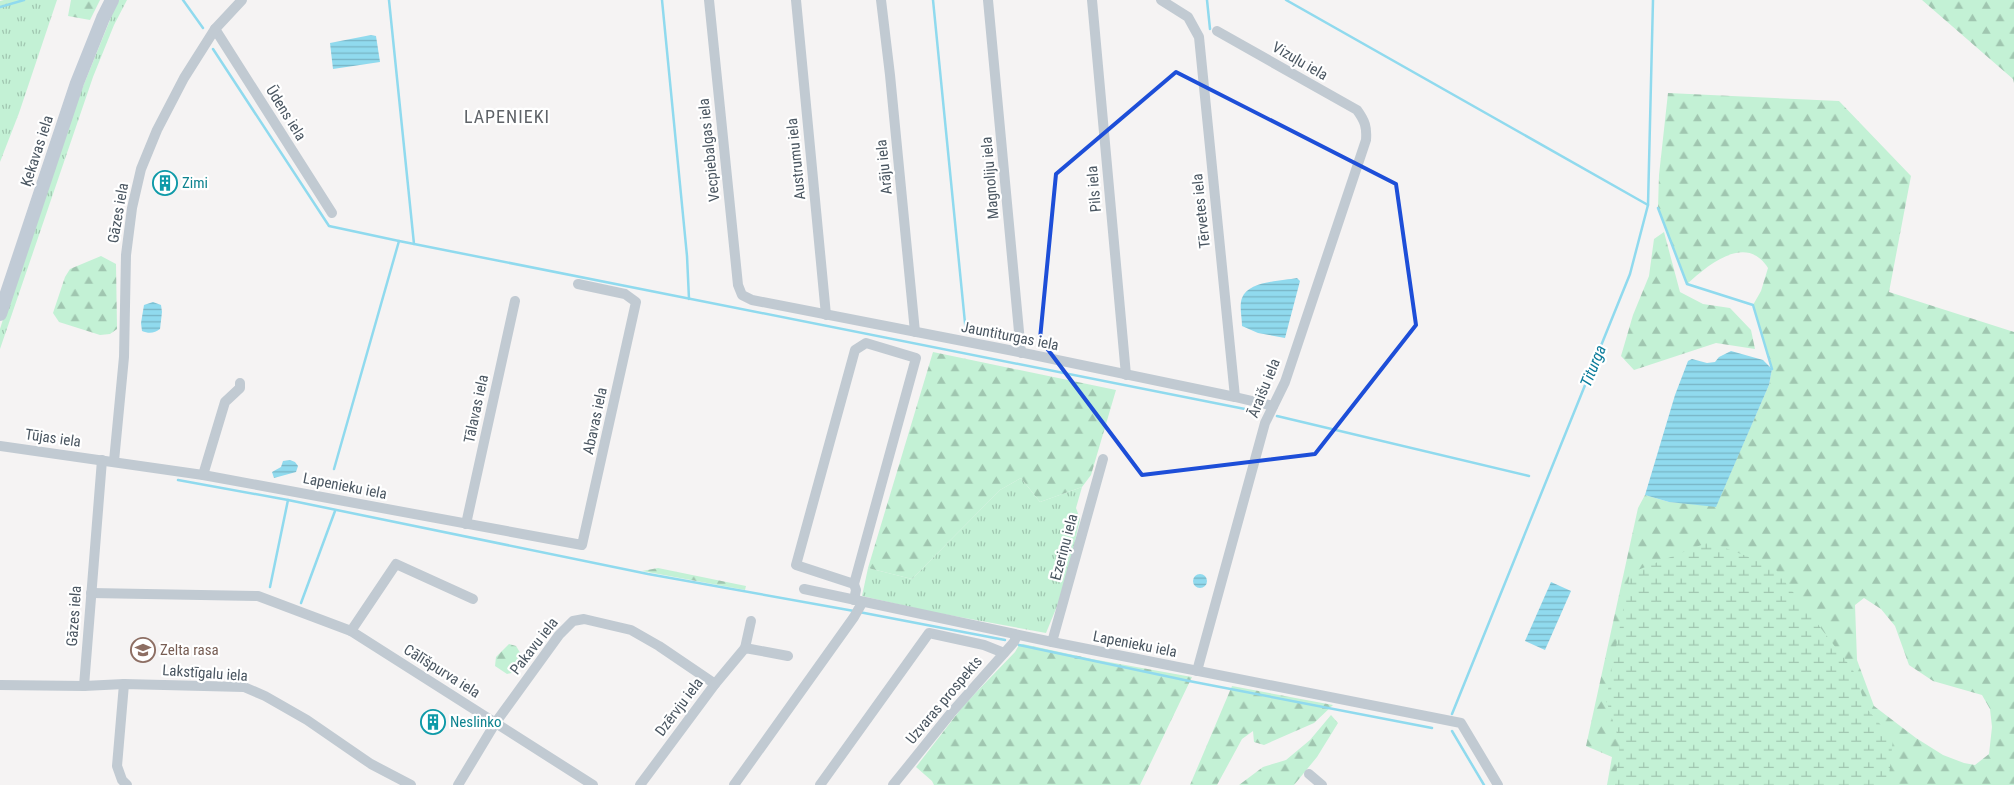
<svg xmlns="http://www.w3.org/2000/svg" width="2014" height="785" viewBox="0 0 2014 785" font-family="'Roboto Condensed',sans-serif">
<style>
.grass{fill:url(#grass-tufts)}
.forest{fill:url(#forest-firs);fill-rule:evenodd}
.wetland{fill:url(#wetland-marsh)}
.water{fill:url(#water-rules)}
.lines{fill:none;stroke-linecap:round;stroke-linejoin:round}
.stream{stroke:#90daee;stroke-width:2.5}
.street{stroke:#c1cad2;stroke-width:10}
.secondary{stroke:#c1cbd6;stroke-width:14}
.marked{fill:none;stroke:#1d4ed8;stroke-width:4;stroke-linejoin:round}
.labels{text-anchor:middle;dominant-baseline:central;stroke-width:4.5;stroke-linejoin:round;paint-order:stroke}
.street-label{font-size:15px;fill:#4a5661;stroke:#fff}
.culture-label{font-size:15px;fill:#0d838f;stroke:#fff;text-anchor:start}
.education-label{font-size:15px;fill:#785e54;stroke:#fff;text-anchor:start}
.water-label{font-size:16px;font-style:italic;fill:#0c7c9b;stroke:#fff}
.quarter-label{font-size:18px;letter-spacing:1px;fill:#5f6368;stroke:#fff}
</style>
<defs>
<pattern id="grass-tufts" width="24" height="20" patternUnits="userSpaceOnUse" patternTransform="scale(1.25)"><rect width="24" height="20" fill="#c3f1d5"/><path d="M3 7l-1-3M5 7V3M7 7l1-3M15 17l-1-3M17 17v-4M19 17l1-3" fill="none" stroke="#a0c6b0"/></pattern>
<pattern id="forest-firs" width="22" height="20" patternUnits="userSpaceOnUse" patternTransform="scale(1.25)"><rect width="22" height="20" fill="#c3f1d5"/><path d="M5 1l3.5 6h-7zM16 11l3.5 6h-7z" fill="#a0c6b0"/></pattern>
<pattern id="wetland-marsh" width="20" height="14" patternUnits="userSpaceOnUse" patternTransform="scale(1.25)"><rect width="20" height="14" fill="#c3f1d5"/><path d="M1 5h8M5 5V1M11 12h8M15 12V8" fill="none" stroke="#a0c6b0"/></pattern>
<pattern id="water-rules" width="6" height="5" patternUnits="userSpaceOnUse" patternTransform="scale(1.25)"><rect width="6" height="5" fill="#90daee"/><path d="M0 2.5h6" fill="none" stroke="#78b4c4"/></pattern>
</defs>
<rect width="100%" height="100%" fill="#f5f3f3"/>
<!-- grass -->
<g class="grass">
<path d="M 4,0 L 57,0 L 19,113 L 0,162 L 0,1 Z"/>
<path d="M 118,0 L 127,0 L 114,25 L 93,77 L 0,349 L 0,329 L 10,297 L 80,94 Z"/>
<path d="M 1021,478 L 1040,502 L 1082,487 L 1076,508 L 1080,519 L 1065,587 L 1046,633 L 932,612 L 862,596 L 868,568 L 912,579 L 1000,490 Z"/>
</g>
<!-- forest -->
<g class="forest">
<path d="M 71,0 L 100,0 L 90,20 L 68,16 Z"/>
<path d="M 1922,0 L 2014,0 L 2014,83 L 2013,79 Z"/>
<path d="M 1668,93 L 1839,101 L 1911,176 L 1889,292 L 2014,332 L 2014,785 L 1607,785 L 1612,757 L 1586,746 L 1638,508 L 1645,495 L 1669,502 L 1716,506 L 1769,385 L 1772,369 L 1753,305 L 1761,291 L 1768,268 C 1746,233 1708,265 1687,284 L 1658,208 L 1659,175 ZM 1864,598 L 1881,609 L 1895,626 L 1909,665 L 1933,681 L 1982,695 L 1990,709 L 1992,727 L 1989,754 L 1975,765 L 1964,763 L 1943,755 L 1916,738 L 1874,706 L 1857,660 L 1855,605 Z"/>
<path d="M 1664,232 L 1680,292 L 1703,304 L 1730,308 L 1751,330 L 1755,349 L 1716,343 L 1634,370 L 1621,356 L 1633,315 L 1649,276 L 1654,239 Z"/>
<path d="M 101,256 L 116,264 L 117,329 L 110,334 L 100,335 L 59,322 L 53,313 L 65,277 L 70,269 Z"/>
<path d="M 933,352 L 1116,390 L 1091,475 L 1082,487 L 1040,502 L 1021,478 L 1000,490 L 912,579 L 868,568 Z"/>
<path d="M 658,568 L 746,586 L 745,590 L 642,571 Z"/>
<path d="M 509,644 L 516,646 L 524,659 L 516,672 L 507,674 L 495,666 L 496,657 Z"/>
<path d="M 1023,644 L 1092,659 L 1192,677 L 1140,785 L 934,785 L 932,781 L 916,767 L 964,705 L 1015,652 L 1019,645 Z"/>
<path d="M 1232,686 L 1333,705 L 1314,723 L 1264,745 L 1254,742 L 1253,731 L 1242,739 L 1217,785 L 1190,785 Z"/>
<path d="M 1331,715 L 1338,723 L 1317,757 L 1294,785 L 1239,785 L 1263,767 L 1286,760 L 1310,740 Z"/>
</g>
<!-- wetland -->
<path class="wetland" d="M 1709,542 L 1773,566 L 1853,670 L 1867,709 L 1893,739 L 1888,785 L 1615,785 L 1620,743 L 1606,700 L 1630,573 Z"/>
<!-- water -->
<g class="water">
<path d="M 371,35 L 376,36 L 380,62 L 333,69 L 330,43 Z"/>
<path d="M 1297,278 L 1300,281 L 1285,338 L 1258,333 L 1242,326 C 1242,317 1239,306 1242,298 C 1248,281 1281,281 1297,278 Z"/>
<path d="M 153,302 L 161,305 L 162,312 L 160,329 C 155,333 149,334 142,331 L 141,323 L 144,305 Z"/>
<path d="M 1731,351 L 1763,360 L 1772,369 L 1769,385 L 1716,507 L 1669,502 L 1645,495 L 1675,395 L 1688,361 L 1692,359 L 1707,363 L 1715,362 L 1719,357 Z"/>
<path d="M 290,460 L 295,462 L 298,466 L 296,472 L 274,478 L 272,472 L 281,467 L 283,461 Z"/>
<circle cx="1200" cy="581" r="7"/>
<path d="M 1551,582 L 1571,591 L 1545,650 L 1525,641 Z"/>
</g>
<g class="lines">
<!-- stream -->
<g class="stream">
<path d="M 183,0 L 203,28"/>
<path d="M 389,0 L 414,244"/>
<path d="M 662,0 L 687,256 L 689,299"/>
<path d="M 933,0 L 966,333"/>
<path d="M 1207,0 L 1210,29"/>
<path d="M 1286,0 L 1648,205"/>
<path d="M 0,7 L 24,0"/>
<path d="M 213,49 L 329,226 L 399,241"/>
<path d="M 1658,208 L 1687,284 L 1753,305 L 1772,369"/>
<path d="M 1277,416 L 1529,476"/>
<path d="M 334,469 L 399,241 L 1260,412"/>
<path d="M 178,480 L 288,500 L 648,574 L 854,611"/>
<path d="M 270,587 L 288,500"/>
<path d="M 301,603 L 335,511"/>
<path d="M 859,612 L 1005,640"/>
<path d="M 1019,645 L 1189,681 L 1432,728"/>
<path d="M 1452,714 L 1630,274 L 1648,205 L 1653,0"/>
<path d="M 1452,731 L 1484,785"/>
</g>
<!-- street -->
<g class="street">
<path d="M 709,0 L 738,285 L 742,295 L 752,300 L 1014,351 L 1235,397 L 1273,406"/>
<path d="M 796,0 L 826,315"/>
<path d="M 881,0 L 890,75 L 915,332"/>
<path d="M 988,0 L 1021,353"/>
<path d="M 1092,0 L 1126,375"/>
<path d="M 1161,0 L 1188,17 L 1199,37 L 1235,397"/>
<path d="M 215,29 L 332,213"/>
<path d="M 0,446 L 203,475 L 582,545 L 636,302 L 625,294 L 578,284"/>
<path d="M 114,461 L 124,357 L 126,255 L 132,208 L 141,169 L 157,130 L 184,78 L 215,29 L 242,0"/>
<path d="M 203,475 L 225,402 L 240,388 L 240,383"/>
<path d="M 466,524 L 515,301"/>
<path d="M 854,584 L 796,565 L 855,350 L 866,343 L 916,358 L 854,584 L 856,590 L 854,600"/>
<path d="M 804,589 L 1052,642 L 1461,723 L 1498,785"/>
<path d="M 91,593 L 258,596 L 351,631 L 593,785"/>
<path d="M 351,631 L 396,564 L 473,599"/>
<path d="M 1052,642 L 1103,459"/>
<path d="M 745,648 L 751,621"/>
<path d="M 1197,671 L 1265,423 L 1285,382 L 1366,140 C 1367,127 1365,121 1357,110 L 1217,31"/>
<path d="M 124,684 L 117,766 L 122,780 L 127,785"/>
<path d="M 0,685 L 84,686 L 124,684 L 244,687 L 265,696 L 307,720 L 371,764 L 411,785"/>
<path d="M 84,686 L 102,460"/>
<path d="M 1309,774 L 1322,785"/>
<path d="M 458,785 L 496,722 L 559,635 L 573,621 L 584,619 L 631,630 L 659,646 L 715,684"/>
<path d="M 640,785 L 715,684 L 745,648 L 788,656"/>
<path d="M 734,785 L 854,617 L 862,603"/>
<path d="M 820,785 L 929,633 L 984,645 L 1004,653"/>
<path d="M 893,785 L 951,713 L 1014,642 L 1017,635"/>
</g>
<!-- secondary -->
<path class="secondary" d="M 0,314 L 77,83 L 103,18 L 112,0"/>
</g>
<!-- marked area -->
<path class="marked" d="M 1176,72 L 1396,184 L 1416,325 L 1315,454 L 1142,475 L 1040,339 L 1056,174 Z"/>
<!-- icons -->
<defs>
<symbol id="building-ring" viewBox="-11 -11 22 22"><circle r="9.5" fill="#fff" stroke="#0f9aa8" stroke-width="1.5"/><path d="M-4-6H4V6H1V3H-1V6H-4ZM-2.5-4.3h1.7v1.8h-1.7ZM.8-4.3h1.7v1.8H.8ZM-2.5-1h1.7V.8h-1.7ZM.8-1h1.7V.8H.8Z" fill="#0f9aa8"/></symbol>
<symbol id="school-ring" viewBox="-11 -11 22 22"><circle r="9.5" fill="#fff" stroke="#8d6e63" stroke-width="1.5"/><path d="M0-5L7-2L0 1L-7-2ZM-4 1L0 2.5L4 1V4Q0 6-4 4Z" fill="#8d6e63"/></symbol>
</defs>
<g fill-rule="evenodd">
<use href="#building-ring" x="151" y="169" width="28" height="28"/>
<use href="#school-ring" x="129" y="636" width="28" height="28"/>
<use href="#building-ring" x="419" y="708" width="28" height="28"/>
</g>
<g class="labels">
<!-- street labels -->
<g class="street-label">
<text transform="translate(1300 61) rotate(30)">Vizuļu iela</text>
<text transform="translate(286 113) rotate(58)">Ūdens iela</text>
<text transform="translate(709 150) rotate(-96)">Vecpiebalgas iela</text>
<text transform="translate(37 151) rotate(-72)">Ķekavas iela</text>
<text transform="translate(796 159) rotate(-96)">Austrumu iela</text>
<text transform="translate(884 167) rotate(-96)">Arāju iela</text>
<text transform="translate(990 178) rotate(-95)">Magnoliju iela</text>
<text transform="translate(1094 189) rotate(-95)">Pils iela</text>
<text transform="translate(1201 211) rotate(-96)">Tērvetes iela</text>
<text transform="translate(118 213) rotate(-80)">Gāzes iela</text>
<text transform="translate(1010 336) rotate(11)">Jauntiturgas iela</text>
<text transform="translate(1264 388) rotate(-68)">Āraišu iela</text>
<text transform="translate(476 409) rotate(-78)">Tālavas iela</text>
<text transform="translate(595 421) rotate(-78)">Abavas iela</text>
<text transform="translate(53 438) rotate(8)">Tūjas iela</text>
<text transform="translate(345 486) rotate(11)">Lapenieku iela</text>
<text transform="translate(1064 547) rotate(-75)">Ezeriņu iela</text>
<text transform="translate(74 616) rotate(-86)">Gāzes iela</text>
<text transform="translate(1135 644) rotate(11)">Lapenieku iela</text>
<text transform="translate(534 646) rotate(-52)">Pakavu iela</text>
<text transform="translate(442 671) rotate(32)">Cālīšpurva iela</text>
<text transform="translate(205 673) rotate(4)">Lakstīgalu iela</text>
<text transform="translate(944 700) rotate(-50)">Uzvaras prospekts</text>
<text transform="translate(679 707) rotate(-53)">Dzērvju iela</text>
</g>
<!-- culture labels -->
<g class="culture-label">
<text x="182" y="183">Zimi</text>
<text x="450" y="722">Neslinko</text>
</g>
<!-- education labels -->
<g class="education-label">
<text x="160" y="650">Zelta rasa</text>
</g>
<!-- water labels -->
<g class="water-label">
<text transform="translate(1593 366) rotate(-68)">Titurga</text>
</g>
<!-- quarter labels -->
<g class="quarter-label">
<text x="507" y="116">LAPENIEKI</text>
</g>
</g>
</svg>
